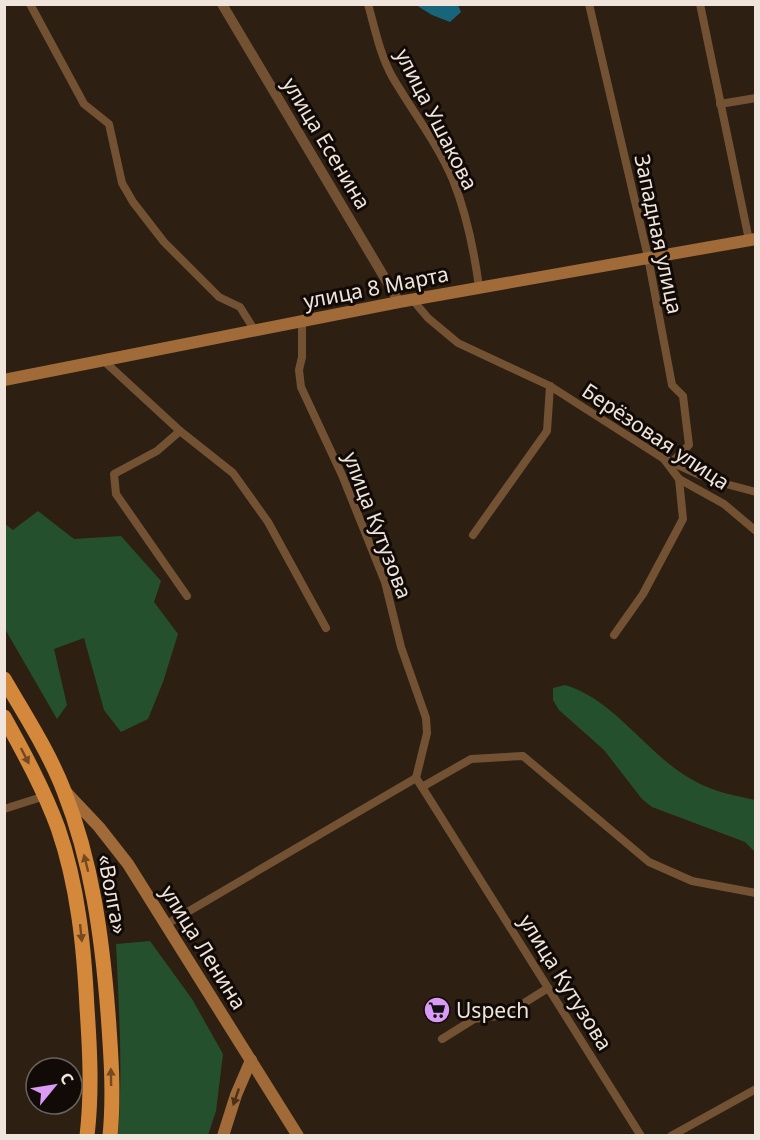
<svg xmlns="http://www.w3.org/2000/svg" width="760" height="1140" viewBox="0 0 760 1140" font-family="'Noto Sans',sans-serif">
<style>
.green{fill:#25502d}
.water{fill:#17657a}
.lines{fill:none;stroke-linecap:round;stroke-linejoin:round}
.minor{stroke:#735234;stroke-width:8}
.tertiary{stroke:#735234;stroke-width:10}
.secondary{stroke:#a06b39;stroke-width:12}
.trunk{stroke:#d3883c;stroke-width:15}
.oneway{fill:#724921}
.oneway2{fill:#4a311a}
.labels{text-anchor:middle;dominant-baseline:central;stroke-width:6;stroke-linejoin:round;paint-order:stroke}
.street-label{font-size:21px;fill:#efe5dd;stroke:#110a06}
.poi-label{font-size:21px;fill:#efe5dd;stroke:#110a06;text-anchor:start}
</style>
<rect width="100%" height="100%" fill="#2d1f12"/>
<!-- green -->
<g class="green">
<path d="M 38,511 L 74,539 L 121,536 L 161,581 L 154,602 L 178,634 L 163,682 L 148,719 L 121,732 L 104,710 L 84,638 L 54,649 L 67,705 L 57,719 L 5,629 L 5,524 L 13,530 Z"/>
<path d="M 565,685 C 613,699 644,750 686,776 C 707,790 731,795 755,800 L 755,852 L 745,842 L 652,807 L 642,799 L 604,750 L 559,710 L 553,700 L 553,688 Z"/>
<path d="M 150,941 L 192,999 L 223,1054 L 216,1111 L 208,1135 L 118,1135 C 123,1072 119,1008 116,944 Z"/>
</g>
<!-- water -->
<path class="water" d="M 416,5 L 458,5 L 461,12 L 450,22 L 432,15 Z"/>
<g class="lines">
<!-- minor -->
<g class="minor">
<path d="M 30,4 L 84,104 L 109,124 L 122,183 L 133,202 L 164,242 L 219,297 L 240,307 L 255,331"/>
<path d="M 368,4 C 375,29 380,55 393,78 C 413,112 438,144 453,180 C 467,215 474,250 479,287"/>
<path d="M 589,4 L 648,257 L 672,385 L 683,396 L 689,445 L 672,462"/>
<path d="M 700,4 L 749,240"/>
<path d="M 720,104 L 756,98"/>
<path d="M 412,299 L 428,318 L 458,343 L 550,386 L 664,459 L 679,479 L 724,504 L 756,531"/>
<path d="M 302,322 L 302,357 L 299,370 L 301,387 L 342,475 L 385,582 L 401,647 L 426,718 L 427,733 L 416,778"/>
<path d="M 104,361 L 180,431 L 157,451 L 114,474 L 116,494 L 187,596"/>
<path d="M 180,431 L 233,473 L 268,522 L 326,628"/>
<path d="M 669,461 L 711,480 L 756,492"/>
<path d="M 473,535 L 547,431 L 550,386"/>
<path d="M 614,635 L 643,594 L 683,519 L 679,479"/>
<path d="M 422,787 L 641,1136"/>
<path d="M 4,809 L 45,796"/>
<path d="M 167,924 L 416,778 L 422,787 L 471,759 L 523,756 L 649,862 L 692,881 L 756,893"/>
<path d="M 442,1039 L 474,1019 L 505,1015 L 548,988"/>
<path d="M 671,1136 L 756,1089"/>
</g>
<!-- tertiary -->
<path class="tertiary" d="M 222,4 L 399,302"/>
<!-- secondary -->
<g class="secondary">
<path d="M 4,380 L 399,302 L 756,239"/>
<path d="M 66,792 L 99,827 L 128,864 L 298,1136"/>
<path d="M 223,1136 L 236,1095 L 251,1060"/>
</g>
<!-- trunk -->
<g class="trunk">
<path d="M 4,679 C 25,715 49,752 64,791 C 92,862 102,937 108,1013 C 111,1054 114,1095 110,1136"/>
<path d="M 4,717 C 24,753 44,790 58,828 C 78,886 84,947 87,1008 C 90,1051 92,1093 87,1136"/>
</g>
</g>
<!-- one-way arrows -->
<defs><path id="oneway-solid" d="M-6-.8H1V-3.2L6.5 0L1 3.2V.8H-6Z" transform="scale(1.5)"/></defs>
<g class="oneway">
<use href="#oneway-solid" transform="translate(25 756) rotate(63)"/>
<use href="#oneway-solid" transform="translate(86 863) rotate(-104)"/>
<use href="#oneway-solid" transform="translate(81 933) rotate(84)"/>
<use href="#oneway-solid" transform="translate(111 1077) rotate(-91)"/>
</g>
<use class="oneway2" href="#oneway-solid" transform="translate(236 1097) rotate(109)"/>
<!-- icons -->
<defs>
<symbol id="supermarket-disc" viewBox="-11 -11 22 22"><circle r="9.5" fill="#da9af6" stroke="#110a06"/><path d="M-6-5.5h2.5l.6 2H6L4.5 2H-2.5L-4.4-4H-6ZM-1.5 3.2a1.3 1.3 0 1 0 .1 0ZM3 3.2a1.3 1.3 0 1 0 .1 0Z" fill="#111"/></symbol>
</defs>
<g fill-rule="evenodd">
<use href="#supermarket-disc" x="422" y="995" width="30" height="30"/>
</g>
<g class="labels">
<!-- street labels -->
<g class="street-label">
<text transform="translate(437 119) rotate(63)">улица Ушакова</text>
<text transform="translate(327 143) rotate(59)">улица Есенина</text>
<text transform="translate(659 234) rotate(78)">Западная улица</text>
<text transform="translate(376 287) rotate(-11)">улица 8 Марта</text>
<text transform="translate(656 436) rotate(34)">Берёзовая улица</text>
<text transform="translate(378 525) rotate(69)">улица Кутузова</text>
<text transform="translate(113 894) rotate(79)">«Волга»</text>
<text transform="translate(204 947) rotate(58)">улица Ленина</text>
<text transform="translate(566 982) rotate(58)">улица Кутузова</text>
</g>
<!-- poi labels -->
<g class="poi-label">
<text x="456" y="1010">Uspech</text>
</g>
</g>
<!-- border -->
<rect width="760" height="1140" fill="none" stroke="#efe5dd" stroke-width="12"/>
<!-- north arrow -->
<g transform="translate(54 1086) rotate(60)"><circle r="28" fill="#110a06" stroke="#6a625c" stroke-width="1.5"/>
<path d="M0-4.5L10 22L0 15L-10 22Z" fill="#da9af6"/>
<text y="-9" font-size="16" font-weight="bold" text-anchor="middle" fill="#efe5dd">С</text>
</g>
</svg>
